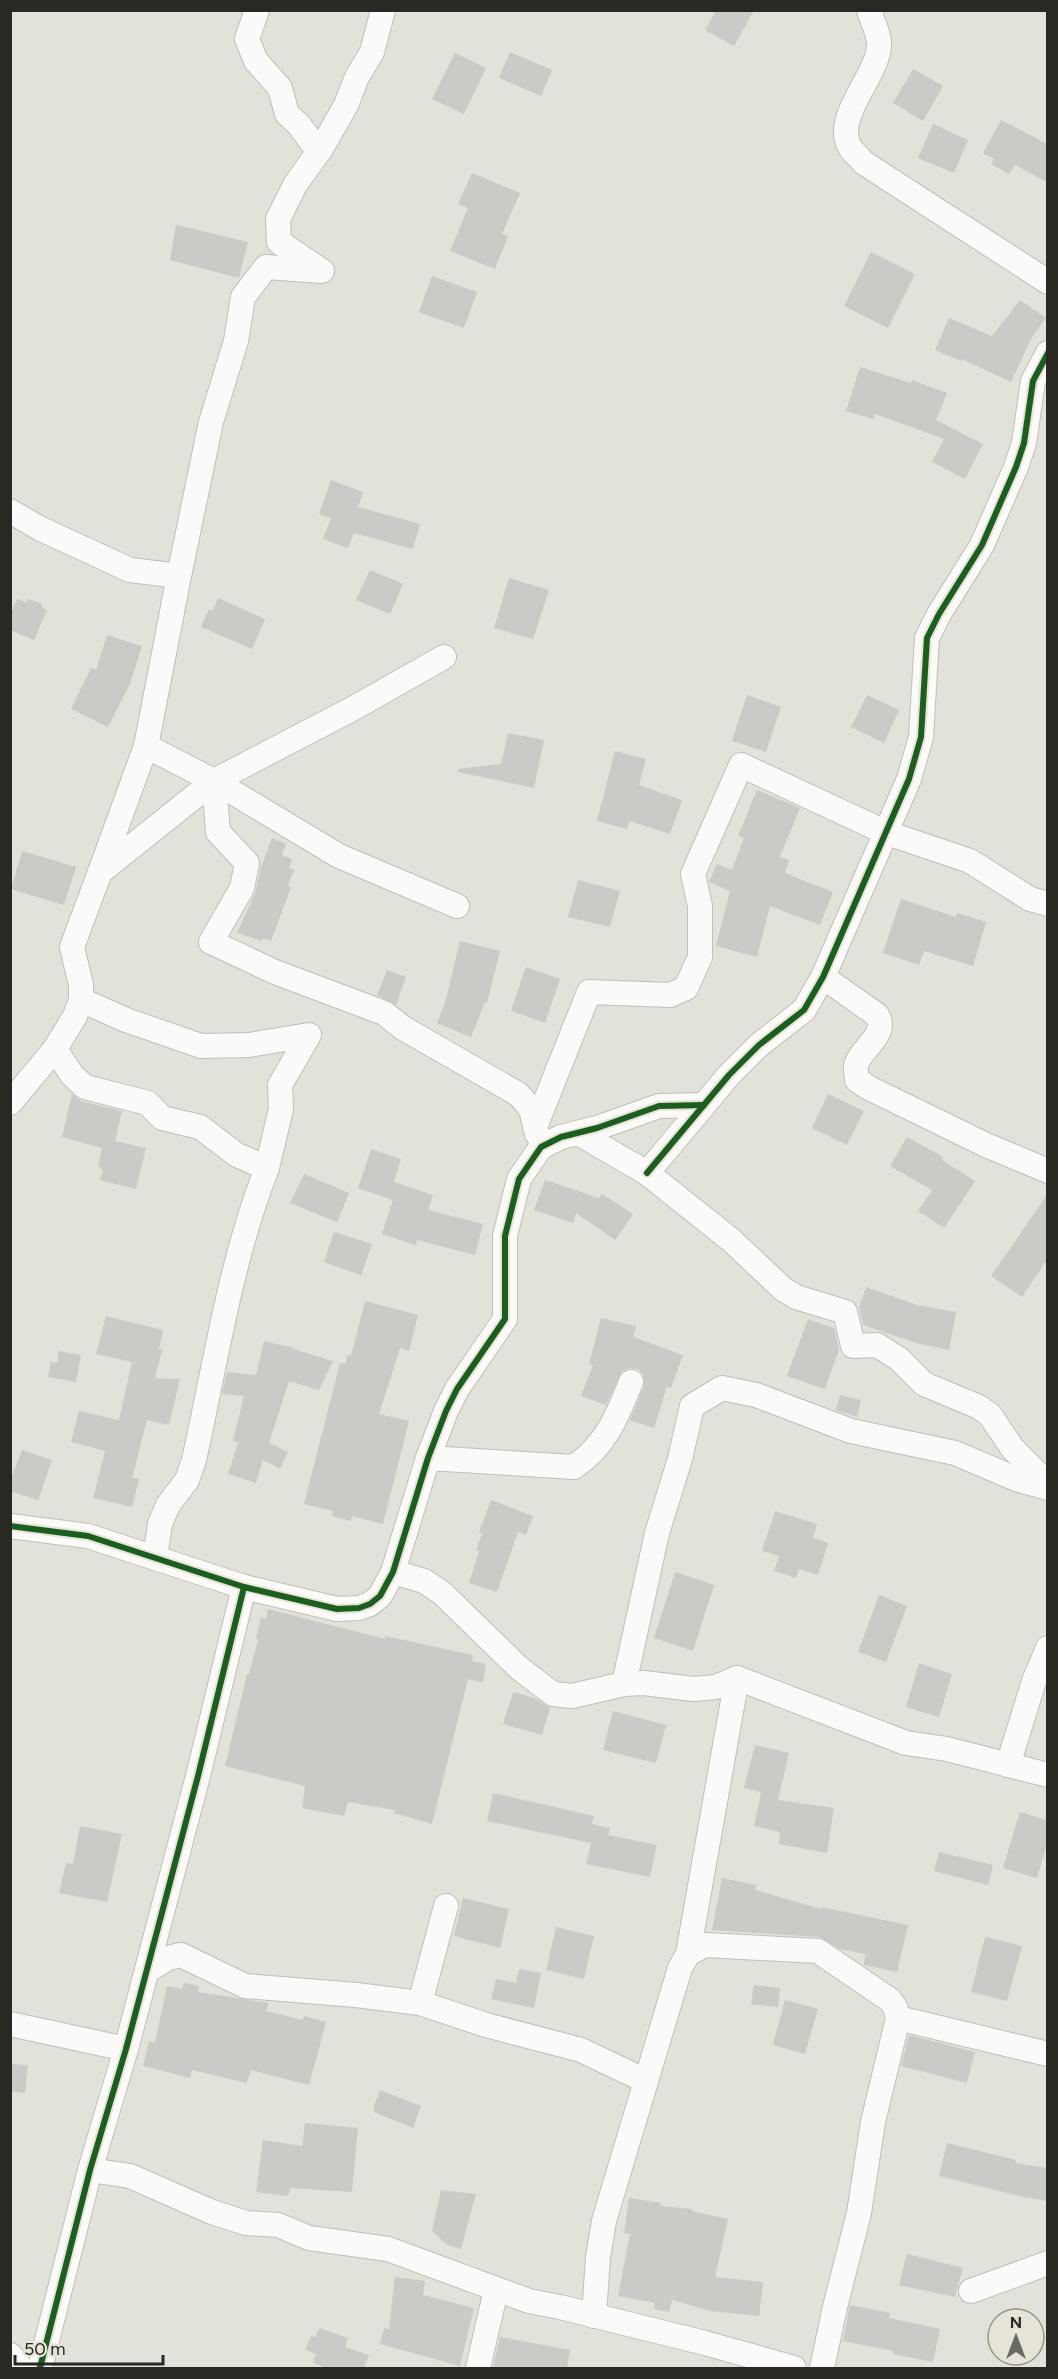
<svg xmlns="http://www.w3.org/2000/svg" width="1058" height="2379" viewBox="0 0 1058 2379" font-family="Figtree,sans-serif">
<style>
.building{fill:#cbcac6}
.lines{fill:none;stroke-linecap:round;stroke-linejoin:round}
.street-casing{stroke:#c0bfb9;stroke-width:26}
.street{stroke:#fbfaf9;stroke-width:24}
.cycleway-casing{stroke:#e6e3d7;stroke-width:10}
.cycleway{stroke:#1b5e20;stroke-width:6}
</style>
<rect width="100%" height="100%" fill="#e2e1da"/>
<!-- building -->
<g class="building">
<path d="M 716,10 L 754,10 L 734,46 L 705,30 Z"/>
<path d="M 510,52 L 552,70 L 541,96 L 499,78 Z"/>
<path d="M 455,53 L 486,68 L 464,114 L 432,99 Z"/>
<path d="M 913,69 L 943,86 L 923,121 L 893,103 Z"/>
<path d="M 1001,120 L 1047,144 L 1047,182 L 1015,165 L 1009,174 L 991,164 L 994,159 L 983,153 Z"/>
<path d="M 933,124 L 968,140 L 954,173 L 918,158 Z"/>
<path d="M 472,173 L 520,193 L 502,234 L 508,236 L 495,269 L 450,251 L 468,208 L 458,204 Z"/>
<path d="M 176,225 L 248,242 L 239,278 L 170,260 Z"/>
<path d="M 871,252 L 915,274 L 888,328 L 844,306 Z"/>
<path d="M 432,276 L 477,292 L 464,328 L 419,312 Z"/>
<path d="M 1020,300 L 1046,318 L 1032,337 L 1011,382 L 962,359 L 961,361 L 935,350 L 949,318 L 992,336 Z"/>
<path d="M 860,367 L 911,383 L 912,380 L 947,393 L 936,420 L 983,444 L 965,479 L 932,462 L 944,439 L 875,414 L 873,419 L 846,411 Z"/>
<path d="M 331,480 L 363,492 L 358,507 L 420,524 L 413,549 L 354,533 L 348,548 L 323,539 L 331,518 L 319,514 Z"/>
<path d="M 370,570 L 403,584 L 390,614 L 356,600 Z"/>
<path d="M 509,578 L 549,590 L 533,639 L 494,628 Z"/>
<path d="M 218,598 L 265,619 L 252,649 L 201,627 L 209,609 L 213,611 Z"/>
<path d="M 17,599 L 26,602 L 28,599 L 42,604 L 41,607 L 47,610 L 34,640 L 10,630 L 10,615 Z"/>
<path d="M 107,635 L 142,646 L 130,684 L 108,727 L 71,709 L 91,668 L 96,670 Z"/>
<path d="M 747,695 L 781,707 L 766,752 L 732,741 Z"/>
<path d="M 867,695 L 899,710 L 884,743 L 851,727 Z"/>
<path d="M 508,733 L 544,740 L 534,788 L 458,772 L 458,769 L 501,764 Z"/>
<path d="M 615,751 L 646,759 L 639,785 L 682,800 L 670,834 L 629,821 L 627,829 L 597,821 Z"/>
<path d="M 757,790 L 800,808 L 780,857 L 789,860 L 785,873 L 833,892 L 820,925 L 770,906 L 757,957 L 716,946 L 730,891 L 709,882 L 717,864 L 732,870 L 744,838 L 738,836 Z"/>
<path d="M 272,838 L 286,844 L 282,855 L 292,859 L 289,868 L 294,870 L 288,885 L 291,887 L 271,941 L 263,938 L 262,941 L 237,933 L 256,891 L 260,870 Z"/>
<path d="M 22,851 L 76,867 L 64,905 L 11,889 Z"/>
<path d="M 578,880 L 620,891 L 610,927 L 568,917 Z"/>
<path d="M 901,899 L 956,917 L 957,913 L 986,922 L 973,966 L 924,951 L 919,965 L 883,953 Z"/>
<path d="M 460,941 L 500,951 L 487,1003 L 485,1002 L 471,1037 L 437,1023 L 445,1003 Z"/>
<path d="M 526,967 L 560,979 L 545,1023 L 511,1011 Z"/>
<path d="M 387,970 L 406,977 L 396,1005 L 377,995 Z"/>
<path d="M 72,1094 L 81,1101 L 122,1111 L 115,1141 L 146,1148 L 136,1189 L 100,1180 L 103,1169 L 98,1167 L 102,1148 L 62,1137 Z"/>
<path d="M 828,1094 L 864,1111 L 847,1145 L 812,1128 Z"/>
<path d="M 907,1137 L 943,1157 L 942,1160 L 975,1181 L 944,1228 L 918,1211 L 932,1190 L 890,1166 Z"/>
<path d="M 371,1149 L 401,1159 L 394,1182 L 433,1195 L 428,1210 L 483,1224 L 475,1255 L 417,1240 L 416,1245 L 382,1234 L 393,1200 L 358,1188 Z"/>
<path d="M 304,1174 L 349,1193 L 337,1222 L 290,1203 Z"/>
<path d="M 545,1180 L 599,1198 L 602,1194 L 633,1214 L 615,1240 L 576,1213 L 573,1223 L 534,1210 Z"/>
<path d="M 1047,1195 L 1047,1260 L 1022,1297 L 991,1276 Z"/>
<path d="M 334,1232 L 372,1244 L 361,1275 L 324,1262 Z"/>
<path d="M 866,1287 L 917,1305 L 956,1312 L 949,1350 L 916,1343 L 863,1325 L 859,1308 Z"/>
<path d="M 365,1301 L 418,1315 L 409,1351 L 400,1348 L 379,1414 L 409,1421 L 383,1524 L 352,1516 L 351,1521 L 332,1516 L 333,1511 L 304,1504 L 340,1363 L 345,1364 L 348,1355 L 351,1356 Z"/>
<path d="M 106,1316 L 163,1330 L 159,1349 L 162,1350 L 155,1378 L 180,1379 L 169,1425 L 147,1420 L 132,1478 L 139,1479 L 132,1507 L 93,1498 L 105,1451 L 71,1442 L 79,1411 L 119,1420 L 132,1362 L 96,1354 Z"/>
<path d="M 601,1318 L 636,1326 L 633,1337 L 683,1355 L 671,1388 L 667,1386 L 654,1428 L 630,1420 L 644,1387 L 643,1374 L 637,1369 L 630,1368 L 622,1371 L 606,1405 L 581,1396 L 593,1365 L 589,1364 Z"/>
<path d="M 808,1319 L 834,1328 L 839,1350 L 825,1389 L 787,1376 Z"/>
<path d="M 264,1341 L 294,1348 L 293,1349 L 333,1361 L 319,1390 L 289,1381 L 269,1443 L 288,1452 L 280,1469 L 263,1460 L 256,1483 L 228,1474 L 238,1442 L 233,1441 L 244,1396 L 222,1394 L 227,1372 L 256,1375 Z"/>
<path d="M 59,1351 L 81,1355 L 76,1382 L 48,1377 L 51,1362 L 57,1363 Z"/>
<path d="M 840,1395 L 861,1400 L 857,1417 L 836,1410 Z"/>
<path d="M 22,1450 L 52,1460 L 38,1500 L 10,1491 L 10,1482 Z"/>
<path d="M 491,1500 L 533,1516 L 526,1535 L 518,1532 L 497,1592 L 469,1583 L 479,1551 L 476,1550 L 482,1534 L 479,1532 Z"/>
<path d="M 775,1511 L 817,1524 L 813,1538 L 828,1543 L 818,1575 L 799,1569 L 796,1578 L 774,1571 L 779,1556 L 762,1551 Z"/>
<path d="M 675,1572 L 714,1585 L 693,1651 L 654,1638 Z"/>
<path d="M 879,1595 L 907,1606 L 886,1662 L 858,1652 Z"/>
<path d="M 268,1609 L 385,1639 L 385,1636 L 473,1655 L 472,1661 L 486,1664 L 483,1682 L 468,1679 L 432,1824 L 394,1813 L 395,1810 L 348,1802 L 344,1816 L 302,1808 L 305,1786 L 225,1766 L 247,1674 L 249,1674 L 258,1640 L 256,1639 L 261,1617 L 266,1619 Z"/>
<path d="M 919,1663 L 952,1674 L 939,1717 L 906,1707 Z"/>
<path d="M 513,1692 L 534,1698 L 550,1708 L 542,1735 L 503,1724 Z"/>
<path d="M 613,1711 L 666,1725 L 656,1763 L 603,1750 Z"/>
<path d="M 755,1745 L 789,1753 L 778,1800 L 834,1808 L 827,1853 L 779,1844 L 780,1832 L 754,1826 L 761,1792 L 744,1788 Z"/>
<path d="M 493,1793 L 594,1816 L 592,1824 L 610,1828 L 608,1835 L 657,1845 L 650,1877 L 586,1864 L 591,1843 L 487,1821 Z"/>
<path d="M 1020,1812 L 1047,1820 L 1047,1844 L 1037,1878 L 1003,1868 Z"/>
<path d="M 80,1826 L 122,1834 L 107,1902 L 59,1893 L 66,1863 L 73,1864 Z"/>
<path d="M 939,1852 L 993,1865 L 988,1885 L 934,1871 Z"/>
<path d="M 722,1878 L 756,1885 L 755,1890 L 821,1909 L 821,1907 L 908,1925 L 897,1972 L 864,1965 L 865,1954 L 840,1949 L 819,1937 L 712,1930 Z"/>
<path d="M 463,1898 L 509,1909 L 500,1948 L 454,1936 Z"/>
<path d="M 556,1927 L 594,1936 L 584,1979 L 546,1970 Z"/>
<path d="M 985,1937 L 1022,1946 L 1007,2001 L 971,1992 Z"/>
<path d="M 519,1969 L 541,1973 L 534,2008 L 491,1999 L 496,1979 L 516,1983 Z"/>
<path d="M 184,1983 L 199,1986 L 198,1992 L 269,2003 L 266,2011 L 303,2020 L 304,2016 L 326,2022 L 309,2085 L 251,2070 L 247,2083 L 192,2070 L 190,2078 L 143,2066 L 149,2041 L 155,2043 L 167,1986 L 182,1989 Z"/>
<path d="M 754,1985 L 780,1988 L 778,2007 L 751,2004 Z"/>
<path d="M 785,2000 L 818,2009 L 805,2054 L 773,2045 Z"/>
<path d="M 909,2035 L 975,2052 L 967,2083 L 901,2066 Z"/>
<path d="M 10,2064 L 28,2065 L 25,2093 L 10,2091 Z"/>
<path d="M 380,2090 L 421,2106 L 413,2128 L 374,2112 L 374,2106 Z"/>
<path d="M 305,2123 L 358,2128 L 352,2192 L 290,2188 L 288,2196 L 256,2192 L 263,2140 L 302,2146 Z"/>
<path d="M 947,2143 L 1016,2160 L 1015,2163 L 1047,2168 L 1047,2201 L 1023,2197 L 939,2176 Z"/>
<path d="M 441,2190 L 476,2194 L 461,2249 L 446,2244 L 432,2231 Z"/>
<path d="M 629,2198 L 661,2203 L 660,2206 L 692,2209 L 692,2211 L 728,2219 L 715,2277 L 763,2282 L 759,2316 L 711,2311 L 672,2300 L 669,2312 L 654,2309 L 655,2303 L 618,2296 L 630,2234 L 624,2233 Z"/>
<path d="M 907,2254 L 963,2268 L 955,2297 L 899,2285 Z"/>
<path d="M 395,2277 L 425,2281 L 423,2295 L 474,2308 L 460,2366 L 380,2344 L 384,2328 L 389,2329 Z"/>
<path d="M 850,2305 L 890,2313 L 889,2318 L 940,2329 L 933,2362 L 893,2354 L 893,2351 L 843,2341 Z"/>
<path d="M 319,2328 L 348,2338 L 345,2347 L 369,2355 L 364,2368 L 327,2368 L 313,2363 L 316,2354 L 305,2350 L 311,2336 L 316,2337 Z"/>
<path d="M 500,2337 L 570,2350 L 567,2368 L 493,2368 Z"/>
</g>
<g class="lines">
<defs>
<g id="street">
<path d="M 257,10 L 247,39 L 256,61 L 280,88 L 287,114 L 299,125 L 319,152"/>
<path d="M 869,10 C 872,21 880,35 879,46 C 877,78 831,118 851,149 C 855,154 860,158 864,163 L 1048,282"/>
<path d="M 10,511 L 39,528 L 130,570 L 179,576 L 146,746 L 100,872"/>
<path d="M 179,576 L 211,422 L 236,341 L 243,297 L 266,267 L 322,271 L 279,242 L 278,219 L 295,185 L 322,147 L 346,105 L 357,77 L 372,52 L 383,10"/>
<path d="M 146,746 L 214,781 L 339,856 L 457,906"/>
<path d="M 214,781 L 218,832 L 247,863 L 242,888 L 211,942 L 275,972 L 384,1013 L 403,1028 L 518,1094 L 531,1109 L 537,1134"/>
<path d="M 823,977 L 877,1015 C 889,1035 861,1047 856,1065 C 855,1069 857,1076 857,1080 L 869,1088 L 986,1145 L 1048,1171"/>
<path d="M 81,1000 L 126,1020 L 201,1046 L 249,1045 L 309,1035 L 280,1085 L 281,1109 L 267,1168"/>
<path d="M 55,1049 L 72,1075 L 85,1087 L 148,1103 L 162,1118 L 200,1127 L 237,1155 L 267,1168 C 230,1262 216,1362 194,1460 L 187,1480 L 168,1505 L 160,1524 L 155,1557"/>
<path d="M 10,1103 L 55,1049 L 75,1016 L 81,1000 L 81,985 L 72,947 L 100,872 L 214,781 L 354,708 L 444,657"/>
<path d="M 535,1127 L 589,992 L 670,995 L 686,988 L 700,957 L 700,906 L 693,874 L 741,765 L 887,833 L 970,861 L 1030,899 L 1048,904"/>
<path d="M 578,1133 L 647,1173 L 731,1240 L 783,1289 L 796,1297 L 845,1312 L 853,1346 L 877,1345 L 899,1359 L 924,1384 L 979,1407 L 990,1415 L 1013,1449 L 1038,1474 L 1048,1480"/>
<path d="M 647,1173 L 729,1075 L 759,1045 L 804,1010 L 823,977 L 909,779 L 921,737 L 927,638 L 939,614 L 982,545 L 1016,467 L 1024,443 L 1033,381 L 1048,353"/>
<path d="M 428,1458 L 574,1467 C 606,1445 617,1417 631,1382"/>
<path d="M 10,1526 L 88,1536 L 244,1587 L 337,1609 L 359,1608 L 370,1604 L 380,1596 L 393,1572 L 428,1458 L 446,1411 L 457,1389 L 505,1319 L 505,1236 L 519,1179 L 541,1147 L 561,1137 L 597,1128 L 659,1106 L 704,1105"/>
<path d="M 393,1572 L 424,1581 L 442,1593 L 519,1668 L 553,1694 L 572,1696 L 624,1684 L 644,1683 L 693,1689 L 716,1687 L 737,1678 L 906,1743 L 947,1749 L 1048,1775"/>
<path d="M 624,1684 L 657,1533 L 680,1459 L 692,1406 L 722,1388 L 756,1395 L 851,1431 L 955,1453 L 1016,1479 L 1048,1488"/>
<path d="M 1008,1765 L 1034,1681 L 1048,1648"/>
<path d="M 688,1954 L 705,1945 L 818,1951 L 890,2000 L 895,2007 L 898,2018 L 873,2122 L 859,2213 L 835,2307 L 822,2368"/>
<path d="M 147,1971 L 168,1958 L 181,1955 L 245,1986 L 356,1995 L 420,2003 L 446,1906"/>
<path d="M 420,2003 L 486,2025 L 581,2050 L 646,2081"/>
<path d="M 898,2018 L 1048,2054"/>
<path d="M 10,2024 L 126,2049"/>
<path d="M 90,2170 L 130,2176 L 212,2212 L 246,2223 L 278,2225 L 309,2238 L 388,2249 L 529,2301 L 560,2307 L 705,2343 L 794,2368"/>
<path d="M 971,2291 L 1048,2263"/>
<path d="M 594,2316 L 598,2257 L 604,2221 L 680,1968 L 688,1954 L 737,1678"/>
<path d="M 10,2355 L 21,2368"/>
<path d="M 40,2368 L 90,2170 L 126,2049 L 198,1776 L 244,1587"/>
<path d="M 478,2368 L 496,2290"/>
</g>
</defs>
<!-- street casing -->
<use href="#street" class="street-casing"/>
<!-- street -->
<use href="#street" class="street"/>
<defs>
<g id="cycleway">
<path d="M 647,1173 L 729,1075 L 759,1045 L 804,1010 L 823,977 L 909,779 L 921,737 L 927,638 L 939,614 L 982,545 L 1016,467 L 1024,443 L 1033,381 L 1048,353"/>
<path d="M 10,1526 L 88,1536 L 244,1587 L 337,1609 L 359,1608 L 370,1604 L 380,1596 L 393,1572 L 428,1458 L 446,1411 L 457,1389 L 505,1319 L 505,1236 L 519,1179 L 541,1147 L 561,1137 L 597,1128 L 659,1106 L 704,1105"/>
<path d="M 40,2368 L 90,2170 L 126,2049 L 198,1776 L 244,1587"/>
</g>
</defs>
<!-- cycleway casing -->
<use href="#cycleway" class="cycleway-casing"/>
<!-- cycleway -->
<use href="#cycleway" class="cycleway"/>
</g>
<!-- border -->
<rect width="1058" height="2379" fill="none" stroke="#292823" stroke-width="24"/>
<!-- north arrow -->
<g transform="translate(1016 2337)"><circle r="28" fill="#e6e3d7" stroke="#9a988f" stroke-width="1.5"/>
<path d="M0-4.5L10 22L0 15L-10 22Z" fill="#6a6963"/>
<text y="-9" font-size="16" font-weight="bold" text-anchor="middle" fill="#292823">N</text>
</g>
<!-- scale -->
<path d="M15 2355v9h148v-9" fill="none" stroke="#292823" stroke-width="3"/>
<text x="24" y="2355" font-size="18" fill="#292823" stroke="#e6e3d7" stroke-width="4.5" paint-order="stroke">50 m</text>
</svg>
